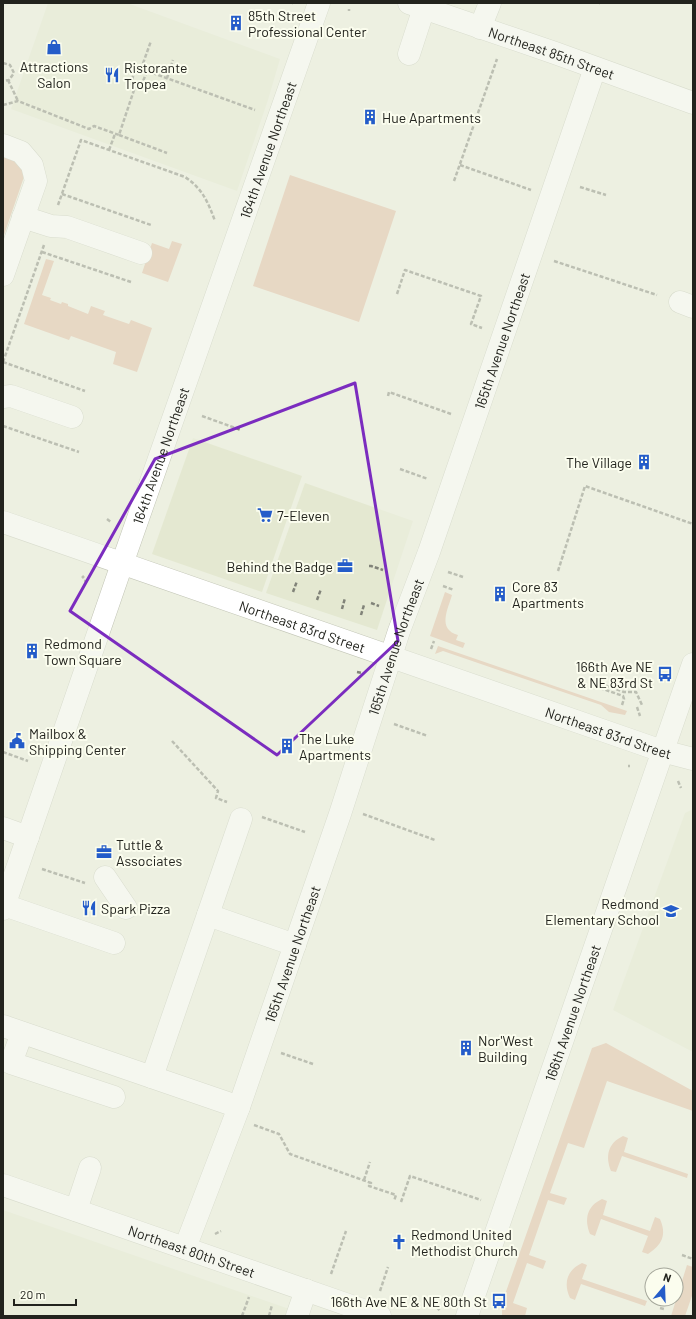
<svg xmlns="http://www.w3.org/2000/svg" width="696" height="1319" viewBox="0 0 696 1319" font-family="Barlow,sans-serif">
<style>
.built{fill:#e4e8d1}
.green{fill:#e0baa1}
.lines{fill:none;stroke-linecap:round;stroke-linejoin:round}
.minor-casing{stroke:#c2c5b6;stroke-width:23}
.major-casing{stroke:#c2c5b6;stroke-width:23}
.path{stroke:#818379;stroke-width:2.5;stroke-dasharray:4 2;stroke-linecap:butt}
.minor{stroke:#fff;stroke-width:22}
.major{stroke:#fff;stroke-width:22}
.marked{fill:none;stroke:#7b2cbf;stroke-width:3;stroke-linejoin:round}
.labels{text-anchor:middle;dominant-baseline:central;stroke-width:4;stroke-linejoin:round;paint-order:stroke}
.poi-label{font-size:14px;fill:#22231d;stroke:#fbfdee;text-anchor:start}
.street-label{font-size:14px;fill:#22231d;stroke:#fbfdee}
</style>
<rect width="100%" height="100%" fill="#edf0e1"/>
<!-- built -->
<g class="built">
<path d="M 48,3 L 127,3 L 280,59 L 268,100 L 237,191 L 11,109 Z"/>
<path d="M 193,438 L 302,476 L 262,592 L 152,554 Z"/>
<path d="M 305,483 L 413,521 L 377,630 L 266,593 Z"/>
<path d="M 693,809 L 693,1052 L 613,1010 L 685,813 Z"/>
<path d="M 3,1210 L 301,1313 L 300,1316 L 3,1316 Z"/>
</g>
<!-- green -->
<g class="green">
<path d="M 3,157 L 24,164 L 26,171 L 3,238 Z"/>
<path d="M 290,175 L 396,211 L 359,322 L 253,286 Z"/>
<path d="M 172,241 L 182,244 L 168,282 L 142,273 L 152,243 L 169,249 Z"/>
<path d="M 46,259 L 54,261 L 42,295 L 51,298 L 50,300 L 61,304 L 62,302 L 68,304 L 68,306 L 88,314 L 91,306 L 105,311 L 103,315 L 129,324 L 131,320 L 152,328 L 137,372 L 113,364 L 116,352 L 71,336 L 69,340 L 24,324 Z"/>
<path d="M 445,592 L 452,595 C 448,609 437,629 458,635 L 456,640 L 465,643 L 463,648 L 430,636 Z"/>
<path d="M 438,646 L 627,711 L 625,715 L 609,712 L 601,705 L 443,651 L 435,654 Z"/>
<path d="M 606,1043 L 693,1091 L 693,1111 L 607,1081 L 584,1148 L 568,1143 L 550,1193 L 567,1198 L 564,1205 L 548,1200 L 529,1255 L 546,1261 L 543,1269 L 527,1263 L 513,1303 L 527,1308 L 525,1316 L 502,1316 L 502,1303 L 592,1048 Z"/>
<path d="M 623,1136 L 628,1138 L 624,1152 L 688,1174 L 687,1178 L 622,1156 L 616,1172 L 611,1171 C 605,1156 608,1143 623,1136 Z"/>
<path d="M 602,1199 L 607,1201 L 603,1215 L 650,1231 L 655,1217 L 660,1219 C 667,1235 662,1245 648,1254 L 642,1252 L 648,1236 L 601,1219 L 595,1236 L 590,1234 C 584,1219 587,1206 602,1199 Z"/>
<path d="M 582,1263 L 587,1265 L 582,1279 L 647,1301 L 645,1306 L 581,1284 L 575,1300 L 570,1298 C 563,1283 567,1270 582,1263 Z"/>
<path d="M 687,1265 L 693,1267 L 693,1293 L 685,1316 L 671,1316 Z"/>
</g>
<g class="lines">
<defs>
<g id="minor">
<path id="s1" d="M 409,3 L 555,53 L 693,103"/>
<path d="M 480,28 L 490,3"/>
<path d="M 409,54 L 424,8"/>
<path d="M 3,145 L 21,152 L 32,165 L 36,181 L 3,275"/>
<path d="M 23,217 L 51,226 L 67,227 L 141,253"/>
<path d="M 680,302 L 693,307"/>
<path d="M 3,397 L 11,396 L 72,417"/>
<path id="s2" d="M 3,522 L 662,751 L 693,759"/>
<path d="M 3,828 L 28,837"/>
<path d="M 105,877 L 126,908"/>
<path d="M 4,905 L 114,943"/>
<path d="M 208,915 L 295,945"/>
<path d="M 3,1026 L 239,1107"/>
<path d="M 22,1033 L 11,1063 L 114,1097"/>
<path d="M 152,1077 L 241,819"/>
<path id="s3" d="M 3,1185 L 380,1316"/>
<path d="M 76,1210 L 90,1168"/>
<path id="s4" d="M 185,1248 L 239,1107 L 340,814 L 399,631 L 429,552 L 595,68"/>
<path d="M 297,1316 L 306,1290"/>
<path id="s5" d="M 467,1316 L 693,664"/>
</g>
<g id="major">
<path id="s6" d="M 3,909 L 122,564 L 319,3"/>
</g>
</defs>
<!-- minor casing -->
<use href="#minor" class="minor-casing"/>
<!-- major casing -->
<use href="#major" class="major-casing"/>
<!-- path -->
<g class="path">
<path d="M 292,3 L 293,3"/>
<path d="M 599,3 L 600,3"/>
<path d="M 349,9 L 349,11"/>
<path d="M 3,63 L 10,65 L 14,73 L 9,80 L 3,81"/>
<path d="M 136,67 L 147,71 L 140,89 L 130,86 Z"/>
<path d="M 141,69 L 151,41"/>
<path d="M 147,71 L 255,110"/>
<path d="M 167,78 L 173,60"/>
<path d="M 8,80 L 18,101"/>
<path d="M 3,105 L 18,101 L 89,129 L 94,126 L 119,135 L 135,87"/>
<path d="M 119,135 L 167,153"/>
<path d="M 109,150 L 115,134"/>
<path d="M 460,165 L 531,190"/>
<path d="M 454,181 L 497,59"/>
<path d="M 580,187 L 606,195"/>
<path d="M 62,194 L 151,225"/>
<path d="M 58,205 L 81,140 L 185,177 C 202,188 208,202 215,221"/>
<path d="M 42,252 L 131,282"/>
<path d="M 554,261 L 657,295"/>
<path d="M 397,294 L 405,270 L 481,296 L 471,324 L 482,328"/>
<path d="M 3,362 L 44,245"/>
<path d="M 3,362 L 85,391"/>
<path d="M 388,396 L 389,392 L 451,414"/>
<path d="M 202,416 L 241,430"/>
<path d="M 3,426 L 79,452"/>
<path d="M 400,469 L 428,479"/>
<path d="M 107,519 L 111,522"/>
<path d="M 369,566 L 371,566 L 383,570"/>
<path d="M 558,571 L 585,486 L 693,524"/>
<path d="M 448,572 L 463,577"/>
<path d="M 82,578 L 84,576"/>
<path d="M 84,581 L 86,581"/>
<path d="M 443,586 L 454,590"/>
<path d="M 293,592 L 297,581"/>
<path d="M 317,600 L 321,589"/>
<path d="M 371,603 L 379,606"/>
<path d="M 342,609 L 345,598"/>
<path d="M 361,615 L 364,605"/>
<path d="M 431,649 L 434,641"/>
<path d="M 357,672 L 362,673"/>
<path d="M 622,705 L 624,699 L 623,696 L 603,689 L 604,685 L 624,692 L 636,692 L 642,705"/>
<path d="M 637,707 L 640,716"/>
<path d="M 394,724 L 428,736"/>
<path d="M 172,741 L 218,791 L 216,798 L 227,802"/>
<path d="M 3,752 L 28,761"/>
<path d="M 628,766 L 630,766"/>
<path d="M 678,781 L 681,788"/>
<path d="M 363,814 L 435,840"/>
<path d="M 262,817 L 305,832"/>
<path d="M 42,869 L 85,883"/>
<path d="M 146,910 L 152,912"/>
<path d="M 281,1053 L 313,1064"/>
<path d="M 254,1125 L 279,1134 L 290,1154 L 371,1183 L 369,1186 L 396,1195 L 394,1201"/>
<path d="M 364,1180 L 370,1162"/>
<path d="M 401,1202 L 410,1176 L 481,1200"/>
<path d="M 215,1234 L 221,1231"/>
<path d="M 682,1255 L 693,1259"/>
<path d="M 331,1274 L 346,1231"/>
<path d="M 380,1291 L 388,1267"/>
<path d="M 437,1307 L 440,1311"/>
<path d="M 660,1308 L 664,1309"/>
<path d="M 242,1316 L 249,1297"/>
<path d="M 269,1316 L 272,1305"/>
</g>
<!-- minor -->
<use href="#minor" class="minor"/>
<!-- major -->
<use href="#major" class="major"/>
</g>
<!-- marked area -->
<path d="M0 0H696V1319H0ZM 355,383 L 398,641 L 277,755 L 70,611 L 155,459 Z" fill="#edf0e1" fill-opacity=".55" fill-rule="evenodd"/>
<path class="marked" d="M 355,383 L 398,641 L 277,755 L 70,611 L 155,459 Z"/>
<!-- icons -->
<defs>
<symbol id="building-bare" viewBox="-9 -9 18 18"><path d="M-4-6H4V6H1V3H-1V6H-4ZM-2.5-4.3h1.7v1.8h-1.7ZM.8-4.3h1.7v1.8H.8ZM-2.5-1h1.7V.8h-1.7ZM.8-1h1.7V.8H.8Z" fill="#245cc9" stroke="#fbfdee" stroke-width="2.5" paint-order="stroke"/></symbol>
<symbol id="shop-bare" viewBox="-9 -9 18 18"><path d="M-5-2.5h2.3a2.7 3.5 0 0 1 5.4 0H5L5.5 6h-11ZM-1.5-2.5h3a1.5 2.3 0 0 0-3 0Z" fill="#245cc9" stroke="#fbfdee" stroke-width="2.5" paint-order="stroke"/></symbol>
<symbol id="restaurant-bare" viewBox="-9 -9 18 18"><path d="M-5-6h1v4h1v-4h1v4h1v-4h1v5L-1.5 .5V6h-2V.5L-5-1ZM5-6V6H3V1.5H1.5Q1.5-4 5-6Z" fill="#245cc9" stroke="#fbfdee" stroke-width="2.5" paint-order="stroke"/></symbol>
<symbol id="supermarket-bare" viewBox="-9 -9 18 18"><path d="M-6-5.5h2.5l.6 2H6L4.5 2H-2.5L-4.4-4H-6ZM-1.5 3.2a1.3 1.3 0 1 0 .1 0ZM3 3.2a1.3 1.3 0 1 0 .1 0Z" fill="#245cc9" stroke="#fbfdee" stroke-width="2.5" paint-order="stroke"/></symbol>
<symbol id="office-bare" viewBox="-9 -9 18 18"><path d="M-6-3h4V-5.5h4V-3h4V5H-6ZM-1-4.5V-3h2v-1.5ZM-6 0V1H6V0Z" fill="#245cc9" stroke="#fbfdee" stroke-width="2.5" paint-order="stroke"/></symbol>
<symbol id="bus-bare" viewBox="-9 -9 18 18"><path d="M-5-6H5V4H4V6H2V4H-2V6H-4V4H-5ZM-3.5-4V0h7V-4ZM-3.5 1.2v1.5H-2V1.2ZM2 1.2v1.5H3.5V1.2Z" fill="#245cc9" stroke="#fbfdee" stroke-width="2.5" paint-order="stroke"/></symbol>
<symbol id="civic-bare" viewBox="-9 -9 18 18"><path d="M-.6-6.5H3V-4.5H.6V-3L4-1V1h2V6H-6V1h2V-1L-.6-3ZM-1.2 2.5V6h2.4V2.5Z" fill="#245cc9" stroke="#fbfdee" stroke-width="2.5" paint-order="stroke"/></symbol>
<symbol id="school-bare" viewBox="-9 -9 18 18"><path d="M0-5L7-2L0 1L-7-2ZM-4 1L0 2.5L4 1V4Q0 6-4 4Z" fill="#245cc9" stroke="#fbfdee" stroke-width="2.5" paint-order="stroke"/></symbol>
<symbol id="church-bare" viewBox="-9 -9 18 18"><path d="M-1.2-6h2.4v3.5h3.3v2.4h-3.3V6h-2.4V-.1h-3.3v-2.4h3.3Z" fill="#245cc9" stroke="#fbfdee" stroke-width="2.5" paint-order="stroke"/></symbol>
</defs>
<g fill-rule="evenodd">
<use href="#building-bare" x="225" y="12" width="22" height="22"/>
<use href="#shop-bare" x="43" y="36" width="22" height="22"/>
<use href="#restaurant-bare" x="101" y="64" width="22" height="22"/>
<use href="#building-bare" x="359" y="106" width="22" height="22"/>
<use href="#building-bare" x="633" y="451" width="22" height="22"/>
<use href="#supermarket-bare" x="254" y="504" width="22" height="22"/>
<use href="#office-bare" x="334" y="555" width="22" height="22"/>
<use href="#building-bare" x="489" y="583" width="22" height="22"/>
<use href="#building-bare" x="21" y="640" width="22" height="22"/>
<use href="#bus-bare" x="654" y="663" width="22" height="22"/>
<use href="#civic-bare" x="6" y="730" width="22" height="22"/>
<use href="#building-bare" x="276" y="735" width="22" height="22"/>
<use href="#office-bare" x="93" y="841" width="22" height="22"/>
<use href="#restaurant-bare" x="78" y="897" width="22" height="22"/>
<use href="#school-bare" x="660" y="900" width="22" height="22"/>
<use href="#building-bare" x="455" y="1037" width="22" height="22"/>
<use href="#church-bare" x="388" y="1231" width="22" height="22"/>
<use href="#bus-bare" x="488" y="1290" width="22" height="22"/>
</g>
<g class="labels">
<!-- poi labels -->
<g class="poi-label">
<text x="248" y="15">85th Street<tspan x="248" dy="16">Professional Center</tspan></text>
<text x="54" y="66" text-anchor="middle">Attractions<tspan x="54" dy="16">Salon</tspan></text>
<text x="124" y="67">Ristorante<tspan x="124" dy="16">Tropea</tspan></text>
<text x="382" y="117">Hue Apartments</text>
<text x="632" y="462" text-anchor="end">The Village</text>
<text x="277" y="515">7-Eleven</text>
<text x="333" y="566" text-anchor="end">Behind the Badge</text>
<text x="512" y="586">Core 83<tspan x="512" dy="16">Apartments</tspan></text>
<text x="44" y="643">Redmond<tspan x="44" dy="16">Town Square</tspan></text>
<text x="653" y="666" text-anchor="end">166th Ave NE<tspan x="653" dy="16">&amp; NE 83rd St</tspan></text>
<text x="29" y="733">Mailbox &amp;<tspan x="29" dy="16">Shipping Center</tspan></text>
<text x="299" y="738">The Luke<tspan x="299" dy="16">Apartments</tspan></text>
<text x="116" y="844">Tuttle &amp;<tspan x="116" dy="16">Associates</tspan></text>
<text x="659" y="903" text-anchor="end">Redmond<tspan x="659" dy="16">Elementary School</tspan></text>
<text x="101" y="908">Spark Pizza</text>
<text x="478" y="1040">Nor'West<tspan x="478" dy="16">Building</tspan></text>
<text x="411" y="1234">Redmond United<tspan x="411" dy="16">Methodist Church</tspan></text>
<text x="487" y="1301" text-anchor="end">166th Ave NE &amp; NE 80th St</text>
</g>
<!-- street labels -->
<g class="street-label">
<text stroke="none"><textPath href="#s1" startOffset="151">Northeast 85th Street</textPath></text>
<text stroke="none"><textPath href="#s6" startOffset="804">164th Avenue Northeast</textPath></text>
<text stroke="none"><textPath href="#s4" startOffset="961">165th Avenue Northeast</textPath></text>
<text stroke="none"><textPath href="#s6" startOffset="480">164th Avenue Northeast</textPath></text>
<text stroke="none"><textPath href="#s2" startOffset="317">Northeast 83rd Street</textPath></text>
<text stroke="none"><textPath href="#s4" startOffset="637">165th Avenue Northeast</textPath></text>
<text stroke="none"><textPath href="#s2" startOffset="641">Northeast 83rd Street</textPath></text>
<text stroke="none"><textPath href="#s4" startOffset="313">165th Avenue Northeast</textPath></text>
<text stroke="none"><textPath href="#s5" startOffset="321">166th Avenue Northeast</textPath></text>
<text stroke="none"><textPath href="#s3" startOffset="200">Northeast 80th Street</textPath></text>
</g>
</g>
<!-- border -->
<rect width="696" height="1319" fill="none" stroke="#22231d" stroke-width="8"/>
<!-- north arrow -->
<g transform="translate(664 1287) rotate(19)"><circle r="19" fill="#fbfdee" stroke="#a4a69a"/>
<path d="M0-3L7 15L0 10L-7 15Z" fill="#245cc9"/>
<text y="-6" font-size="11" font-weight="bold" text-anchor="middle" fill="#22231d">N</text>
</g>
<!-- scale -->
<path d="M14 1299v6h62v-6" fill="none" stroke="#22231d" stroke-width="2"/>
<text x="20" y="1299" font-size="12" fill="#22231d" stroke="#fbfdee" stroke-width="3" paint-order="stroke">20 m</text>
</svg>
